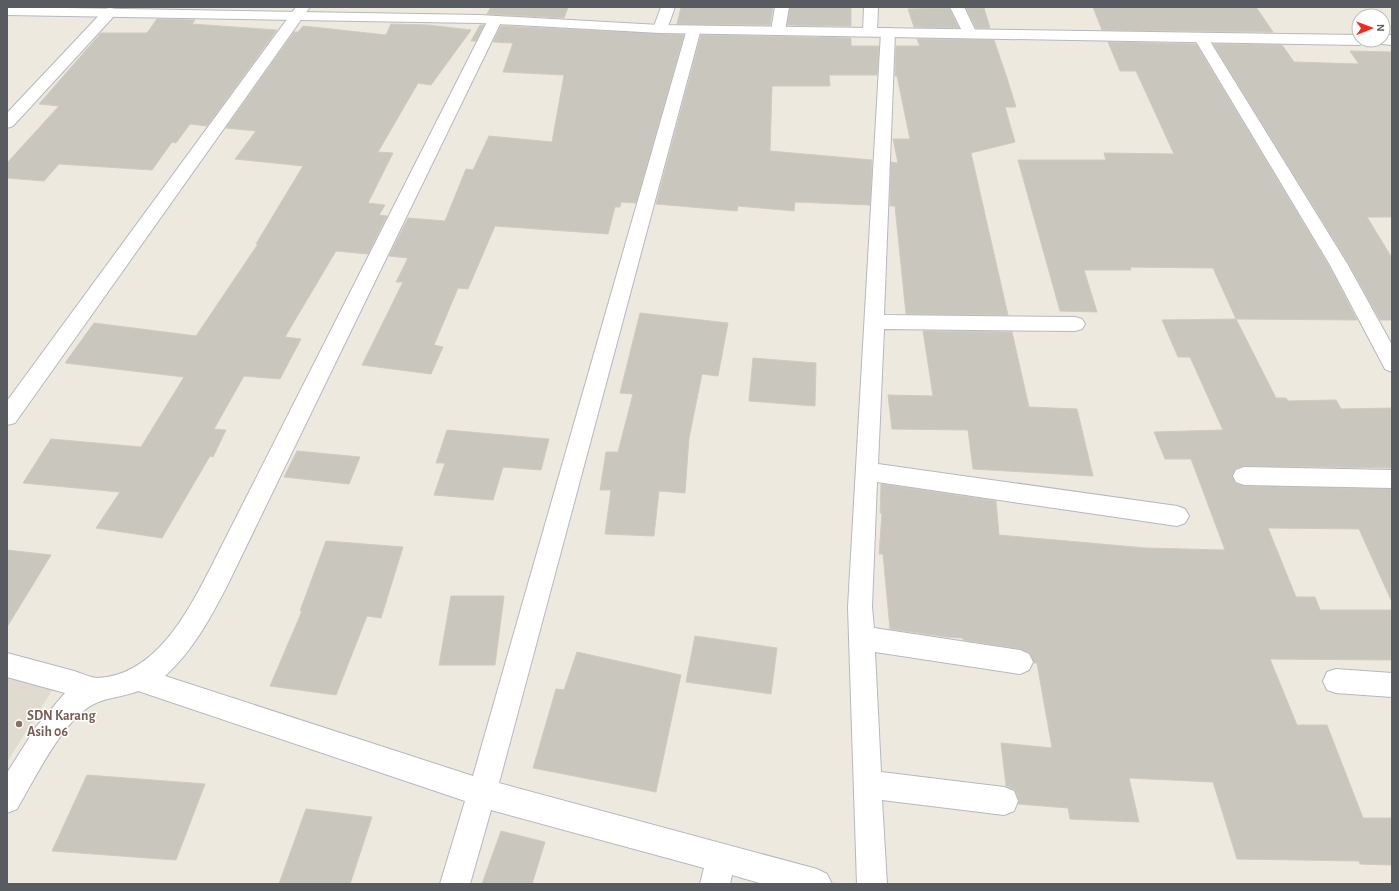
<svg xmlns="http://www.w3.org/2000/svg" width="1399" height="891" viewBox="0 0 1399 891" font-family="'Alegreya Sans',sans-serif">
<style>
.education{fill:#dfdbcf}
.building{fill:#c9c6be;stroke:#d1cbbd}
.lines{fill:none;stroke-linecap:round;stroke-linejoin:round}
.minor-casing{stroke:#b5b8bd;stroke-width:2}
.tertiary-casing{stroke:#b5b8bd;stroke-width:2}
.minor{fill:#fff;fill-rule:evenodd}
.tertiary{fill:#fff;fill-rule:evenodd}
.education-dot{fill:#8d6e63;stroke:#fff;stroke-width:1.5}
.labels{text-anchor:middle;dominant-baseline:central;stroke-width:3;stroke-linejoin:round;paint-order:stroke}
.near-education-label{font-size:14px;font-weight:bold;fill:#785e54;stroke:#fff;text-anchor:start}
</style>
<rect width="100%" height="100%" fill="#ede9df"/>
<!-- education -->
<path class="education" d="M 7,677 L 54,687 L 7,762 Z"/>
<!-- building -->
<g class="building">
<path d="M 491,7 L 568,7 L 564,18 L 487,14 Z"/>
<path d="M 681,7 L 773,7 L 770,25 L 677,24 Z"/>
<path d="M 790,7 L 851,7 L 851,26 L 787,25 Z"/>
<path d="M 1093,7 L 1256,7 L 1273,32 L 1102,30 Z"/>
<path d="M 949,8 L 959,28 L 914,27 L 908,9 Z"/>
<path d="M 966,8 L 984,8 L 990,28 L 976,28 Z"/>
<path d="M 157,19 L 195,20 L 192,24 L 277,30 L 207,126 L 190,124 L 176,143 L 172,142 L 152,170 L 59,164 L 44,181 L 7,178 L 7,163 L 59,106 L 39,104 L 101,33 L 147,33 Z"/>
<path d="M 391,24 L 428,25 L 471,30 L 431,85 L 418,83 L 378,152 L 393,153 L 368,203 L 385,205 L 379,215 L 387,216 L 368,254 L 336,251 L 285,337 L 301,339 L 280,379 L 244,376 L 214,429 L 226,430 L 213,457 L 210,456 L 162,538 L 96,528 L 120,492 L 23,483 L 51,439 L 141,447 L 184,377 L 65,363 L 94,323 L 196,336 L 258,244 L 256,244 L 303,166 L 235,159 L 256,131 L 226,128 L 294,32 L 298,32 L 303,26 L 386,35 Z"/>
<path d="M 480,25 L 484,25 L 476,41 L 471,41 Z"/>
<path d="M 501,26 L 684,35 L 636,203 L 621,202 L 620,207 L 615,207 L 608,234 L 495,226 L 468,289 L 458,288 L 434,345 L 443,347 L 431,374 L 362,365 L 403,282 L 396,282 L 408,258 L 389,256 L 408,218 L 445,221 L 466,169 L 473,170 L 489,136 L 552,142 L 564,75 L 503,72 L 513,43 L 493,42 Z"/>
<path d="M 701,35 L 851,38 L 851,46 L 879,46 L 877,75 L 829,75 L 830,86 L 772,86 L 770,151 L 872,160 L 870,205 L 795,202 L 794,211 L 738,206 L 737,211 L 656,204 Z"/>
<path d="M 917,39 L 994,40 L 1007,78 L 1016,107 L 1005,107 L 1015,142 L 971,153 L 1008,315 L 906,314 L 895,206 L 890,206 L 891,162 L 898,163 L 893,139 L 910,139 L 897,76 L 895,76 L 896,46 L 920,46 Z"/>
<path d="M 1108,42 L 1196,44 L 1329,266 L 1357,320 L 1236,319 L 1213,268 L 1130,267 L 1131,270 L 1084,270 L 1097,312 L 1060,311 L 1018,160 L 1106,160 L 1104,153 L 1174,154 L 1136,71 L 1120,71 Z"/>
<path d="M 1213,44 L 1282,45 L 1294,62 L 1359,64 L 1350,51 L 1392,52 L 1392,217 L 1367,217 L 1392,258 L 1392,320 L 1380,320 L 1349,264 Z"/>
<path d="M 640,313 L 728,323 L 718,376 L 702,374 L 689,438 L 685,493 L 659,491 L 654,536 L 605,534 L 611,490 L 600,490 L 606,452 L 618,452 L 633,394 L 620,393 Z"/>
<path d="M 1236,319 L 1276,398 L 1286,398 L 1288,401 L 1336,400 L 1341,409 L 1392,408 L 1392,468 L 1244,466 L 1235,469 L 1232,475 L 1235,483 L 1244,486 L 1392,489 L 1392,602 L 1359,529 L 1268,528 L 1296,597 L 1315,597 L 1320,610 L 1392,610 L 1392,660 L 1270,659 L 1297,725 L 1327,725 L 1363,818 L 1392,818 L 1392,865 L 1360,864 L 1359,861 L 1237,859 L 1213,782 L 1129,778 L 1139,822 L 1070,819 L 1068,808 L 1018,804 L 1019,800 L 1015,790 L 1006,786 L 1001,743 L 1052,748 L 1037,663 L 1034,663 L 1030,653 L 1020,649 L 963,640 L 963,638 L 947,637 L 890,629 L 883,554 L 879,554 L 882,513 L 880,513 L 881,484 L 996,501 L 999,535 L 1146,548 L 1225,550 L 1191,459 L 1165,459 L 1154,432 L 1223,430 L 1190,357 L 1178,357 L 1162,320 Z"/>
<path d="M 923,331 L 1012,332 L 1029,407 L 1077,409 L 1093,476 L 973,469 L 968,430 L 892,429 L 888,395 L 933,396 Z"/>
<path d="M 753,358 L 816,363 L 815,406 L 749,401 Z"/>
<path d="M 447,430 L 549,439 L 541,470 L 503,467 L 493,500 L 434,495 L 445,463 L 436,463 Z"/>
<path d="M 297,451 L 360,457 L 349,484 L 284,477 Z"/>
<path d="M 326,541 L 403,547 L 381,618 L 367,616 L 336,695 L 270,686 L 302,611 L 300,611 Z"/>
<path d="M 7,550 L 51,555 L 7,627 Z"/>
<path d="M 451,596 L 504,596 L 495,665 L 439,665 Z"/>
<path d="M 695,636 L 777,648 L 771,694 L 686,682 Z"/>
<path d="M 577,652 L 681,675 L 656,792 L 533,768 L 556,689 L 564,690 Z"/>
<path d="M 87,775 L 205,784 L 176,860 L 52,851 Z"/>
<path d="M 306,809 L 372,817 L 350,884 L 279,884 Z"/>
<path d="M 501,831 L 545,842 L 532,884 L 482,884 Z"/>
</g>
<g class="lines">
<defs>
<g id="minor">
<path d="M 296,7 L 310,7 L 15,423 L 7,425 L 7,401 Z"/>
<path d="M 661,7 L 675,7 L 667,29 L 665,32 L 655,32 L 653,29 Z"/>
<path d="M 775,7 L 789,7 L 785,31 L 783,34 L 773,34 L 771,31 Z"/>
<path d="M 864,7 L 878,7 L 877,32 L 875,35 L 865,35 L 863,32 Z"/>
<path d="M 950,7 L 964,7 L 977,34 L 975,37 L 965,37 Z"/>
<path d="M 110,8 L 115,9 L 117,12 L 115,15 L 13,126 L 7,128 L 7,113 L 105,9 Z"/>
<path d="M 495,16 L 500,17 L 502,20 L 228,584 C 211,617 193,651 165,676 L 473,776 L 687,29 L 689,26 L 699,26 L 701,29 L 499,783 L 817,869 L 827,874 L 832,884 L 763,884 L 732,875 L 730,884 L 700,884 L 704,868 L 491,810 L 470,884 L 440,884 L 465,801 L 138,691 C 124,697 107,697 94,704 C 64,718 34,780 17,809 L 7,813 L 7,773 L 36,727 L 65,693 L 7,677 L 7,653 C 29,659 52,665 74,671 C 81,673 91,678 98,678 C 155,675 187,614 210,569 L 488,20 L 490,17 Z"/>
<path d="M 888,28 L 893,29 L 895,32 L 884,315 L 1075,317 L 1082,319 L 1085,324 L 1082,329 L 1075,331 L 884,329 L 878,464 L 1177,506 L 1185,509 L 1189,516 L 1185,523 L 1177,526 L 877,482 L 872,607 L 874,628 L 1020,650 L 1029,654 L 1033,662 L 1029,670 L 1020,674 L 875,652 L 881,772 L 1004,787 L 1014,791 L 1018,801 L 1014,811 L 1004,815 L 882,800 L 887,884 L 857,884 L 848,607 L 881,32 L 883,29 Z"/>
<path d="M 1201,34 L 1206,35 L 1208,38 L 1348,265 L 1392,345 L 1392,372 L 1385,369 L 1330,265 L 1194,38 L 1196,35 Z"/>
<path d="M 1244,467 L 1392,470 L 1392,488 L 1244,485 L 1236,482 L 1233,476 L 1236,470 Z"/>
<path d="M 1336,669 L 1392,673 L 1392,697 L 1336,693 L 1327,690 L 1323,681 L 1327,672 Z"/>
</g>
<g id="tertiary">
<path d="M 7,7 L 480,15 L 660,25 L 1359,35 L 1359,40 L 1367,40 L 1364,43 L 1359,45 L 660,33 L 480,23 L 7,15 Z"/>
<path d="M 1383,35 L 1392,35 L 1392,45 L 1372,43 L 1369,40 L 1383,40 Z"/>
</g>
</defs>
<!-- minor casing -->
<use href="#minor" class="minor-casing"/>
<!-- tertiary casing -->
<use href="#tertiary" class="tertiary-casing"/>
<!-- minor -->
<use href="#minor" class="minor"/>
<!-- tertiary -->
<use href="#tertiary" class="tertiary"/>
</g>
<!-- markers -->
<circle class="education-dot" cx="19" cy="724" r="4"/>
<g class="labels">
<!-- near-education labels -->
<g class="near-education-label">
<text x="27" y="716">SDN Karang<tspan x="27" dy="16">Asih 06</tspan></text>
</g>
</g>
<!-- border -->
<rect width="1399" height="891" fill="none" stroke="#585c61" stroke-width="16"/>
<!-- north arrow -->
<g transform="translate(1371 28) rotate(89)"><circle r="19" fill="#ffffff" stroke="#bcbec0"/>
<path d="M0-3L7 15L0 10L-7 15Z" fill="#f52a1c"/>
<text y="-6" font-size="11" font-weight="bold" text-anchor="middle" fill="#585c61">N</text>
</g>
</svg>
